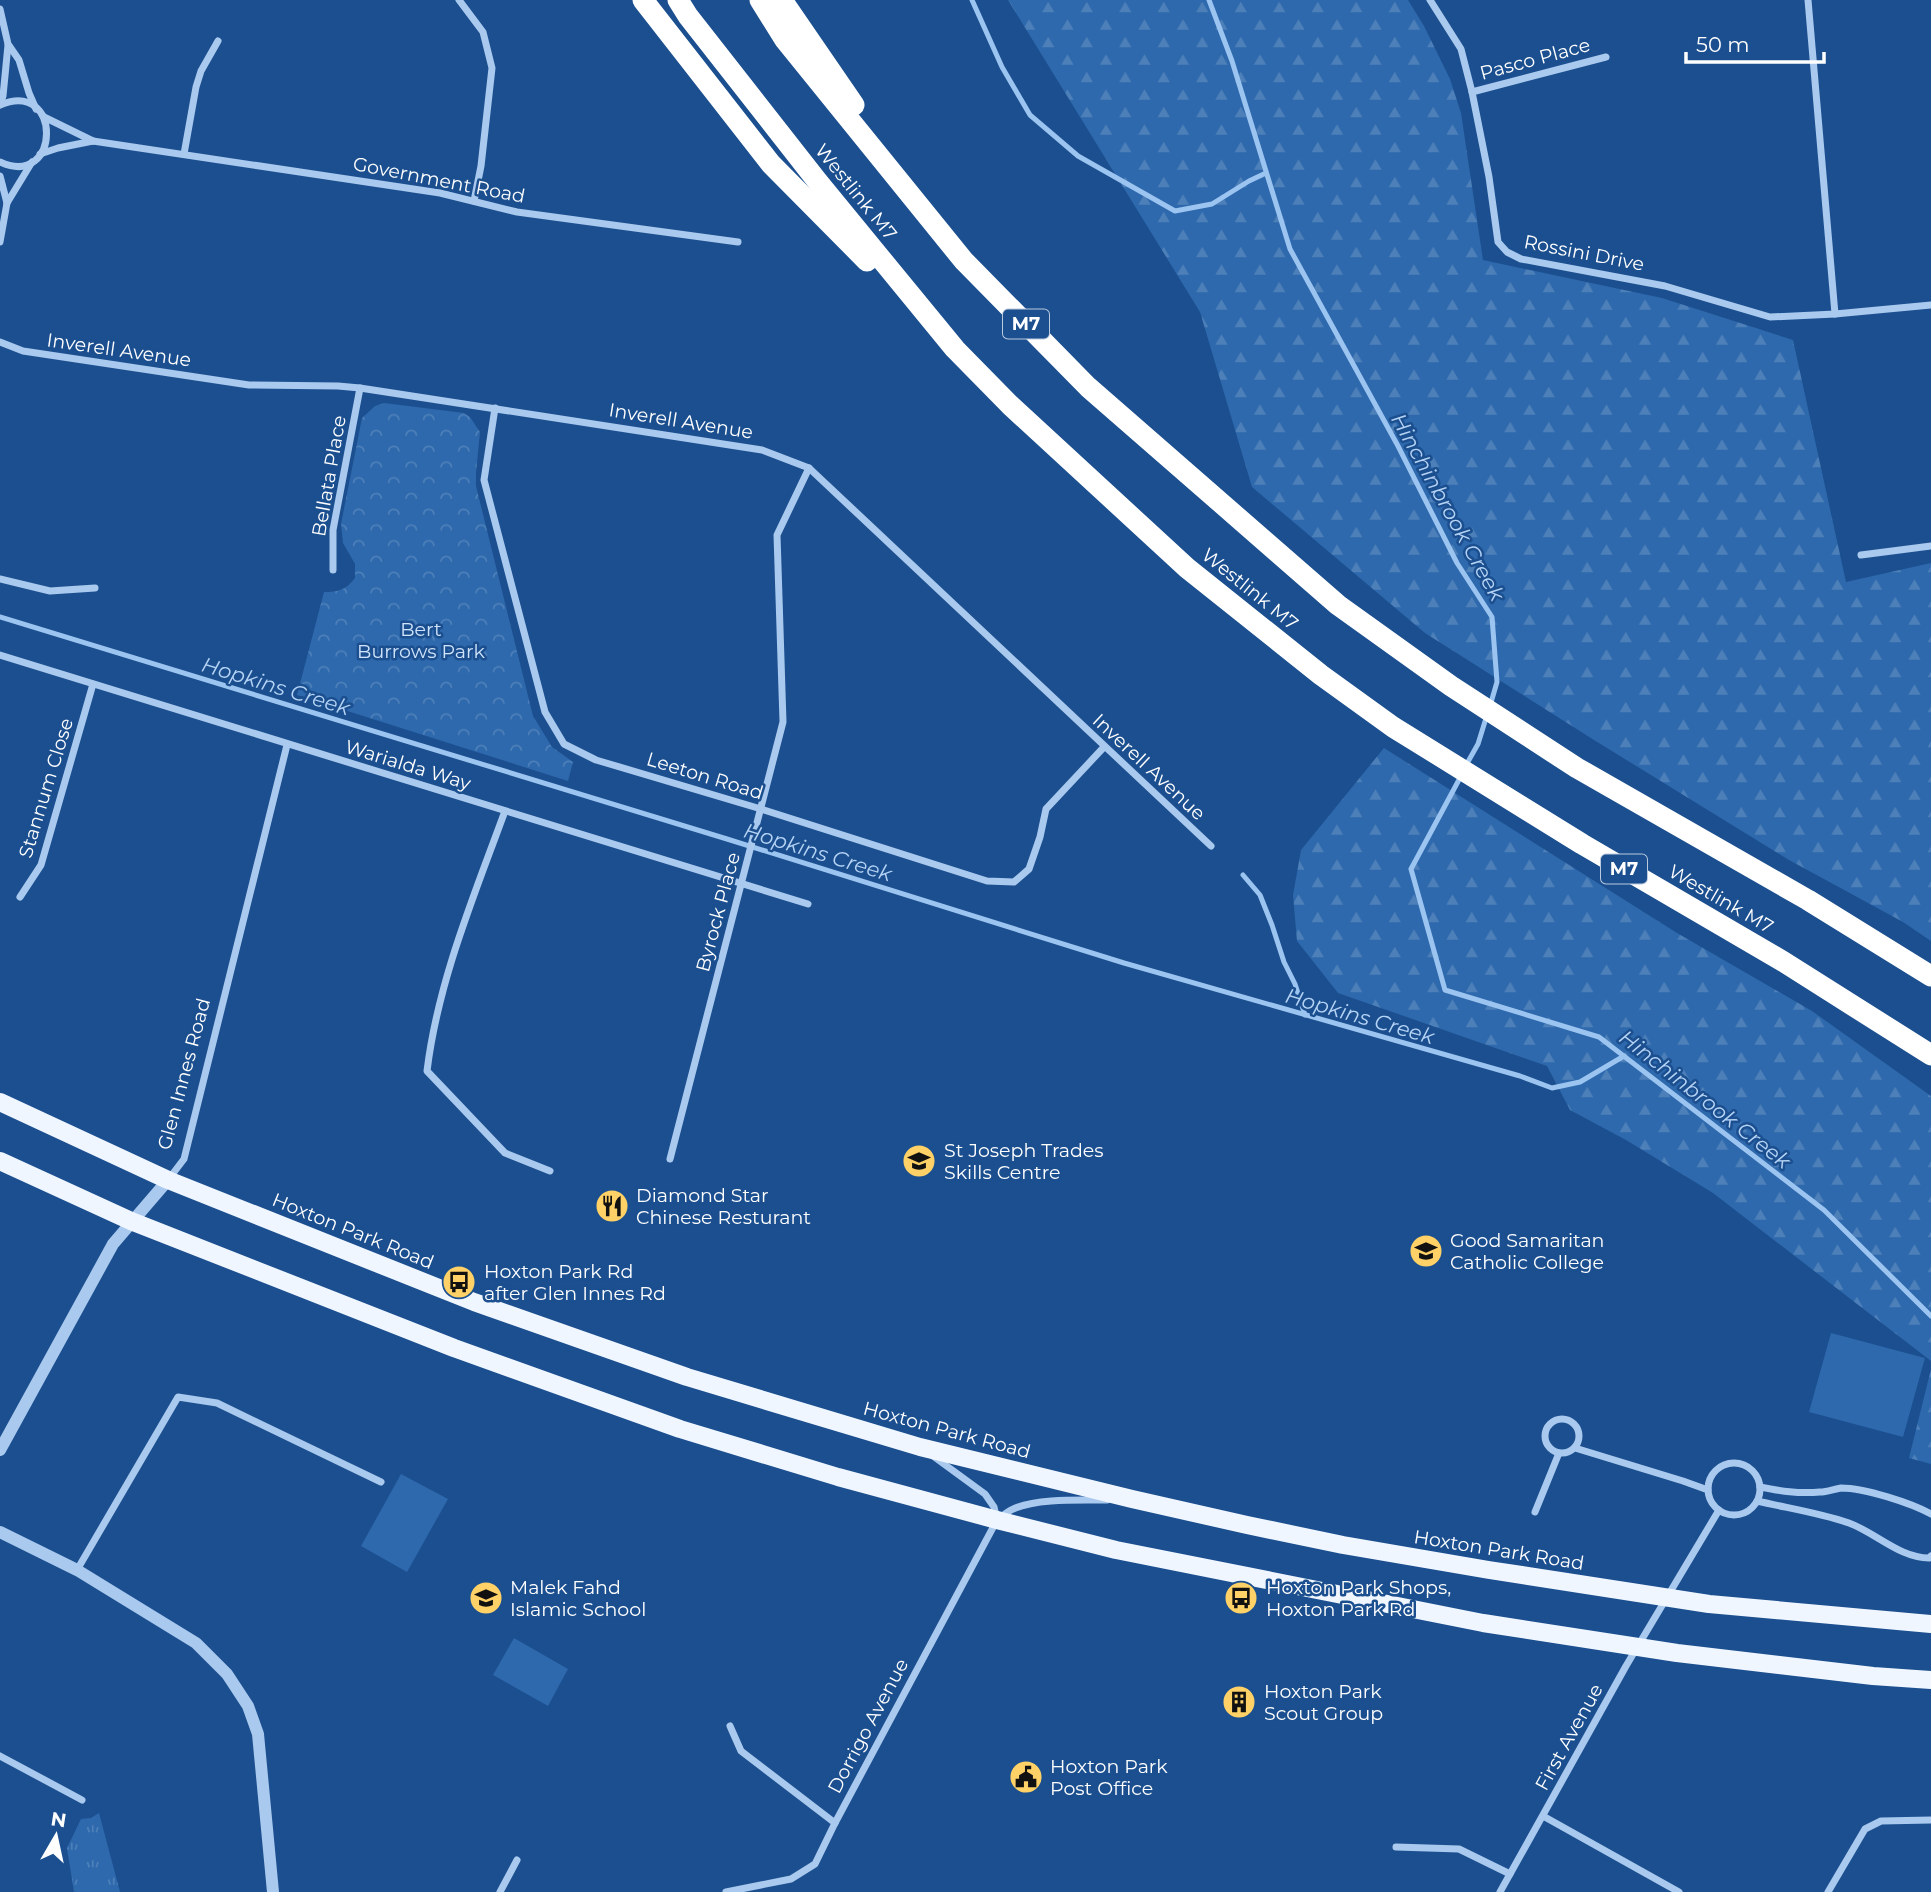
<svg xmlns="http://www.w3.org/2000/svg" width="1931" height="1892" viewBox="0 0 1931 1892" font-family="Montserrat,sans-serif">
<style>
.grass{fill:url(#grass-tufts)}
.forest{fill:url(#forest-firs)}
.park{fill:url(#park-crowns)}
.pitch{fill:#2e69ad}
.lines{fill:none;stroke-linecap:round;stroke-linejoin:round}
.stream{stroke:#9cc4f0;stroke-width:5}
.minor{stroke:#a9c9ee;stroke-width:7}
.tertiary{stroke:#a9c9ee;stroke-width:12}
.primary{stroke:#f0f6ff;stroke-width:18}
.motorway{stroke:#fff;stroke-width:21}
.labels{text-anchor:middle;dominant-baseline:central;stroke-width:5;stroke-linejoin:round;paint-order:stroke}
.shield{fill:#1b4f8f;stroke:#bbcadd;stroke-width:2}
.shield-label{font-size:18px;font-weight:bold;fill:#fff}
.street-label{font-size:19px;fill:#fff;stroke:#1b4f8f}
.park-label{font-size:19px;fill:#cfe3fa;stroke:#1b4f8f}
.poi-label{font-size:19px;fill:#fff;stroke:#1b4f8f;text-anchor:start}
.water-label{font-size:21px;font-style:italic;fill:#b5d3f5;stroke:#1b4f8f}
</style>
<defs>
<pattern id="grass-tufts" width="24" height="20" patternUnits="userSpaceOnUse" patternTransform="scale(1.75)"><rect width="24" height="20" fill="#2e69ad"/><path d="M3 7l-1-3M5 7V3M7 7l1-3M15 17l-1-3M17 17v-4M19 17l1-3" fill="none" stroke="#4d80b9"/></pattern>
<pattern id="forest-firs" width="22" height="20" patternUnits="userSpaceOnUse" patternTransform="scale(1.75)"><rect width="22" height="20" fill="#2e69ad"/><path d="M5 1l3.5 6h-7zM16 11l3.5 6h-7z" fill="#4d80b9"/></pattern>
<pattern id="park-crowns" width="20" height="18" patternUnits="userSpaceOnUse" patternTransform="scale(1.75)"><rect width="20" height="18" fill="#2e69ad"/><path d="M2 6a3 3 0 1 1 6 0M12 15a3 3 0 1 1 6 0" fill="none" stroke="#4d80b9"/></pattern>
</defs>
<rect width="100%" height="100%" fill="#1b4f8f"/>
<!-- grass -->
<path class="grass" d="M 99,1813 L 120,1892 L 74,1892 L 67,1848 L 81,1819 L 91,1818 Z"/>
<!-- forest -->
<g class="forest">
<path d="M 1008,0 L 1408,0 L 1424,26 L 1450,79 L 1461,113 L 1483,260 L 1662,298 L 1793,340 L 1846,582 L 1931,563 L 1931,941 L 1903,922 L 1789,860 L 1594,740 L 1425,633 L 1252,487 L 1200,312 Z"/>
<path d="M 1384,748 L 1677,933 L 1812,1011 L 1931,1096 L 1931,1361 L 1713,1193 L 1626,1140 L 1570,1110 L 1547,1066 L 1338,993 L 1297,941 L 1293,895 L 1301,850 Z"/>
<path d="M 1931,1369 L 1931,1464 L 1909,1458 Z"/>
</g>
<!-- park -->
<path class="park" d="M 384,403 L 464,413 L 470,417 L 480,432 L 476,473 L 476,486 L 533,716 L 552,747 L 573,762 L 568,781 L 297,695 L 324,592 C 338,592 346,590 355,578 L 355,564 L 343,543 L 341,524 L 362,418 L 375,406 Z"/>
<!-- pitch -->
<g class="pitch">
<path d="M 1831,1333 L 1925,1358 L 1903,1437 L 1809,1412 Z"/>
<path d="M 401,1474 L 448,1499 L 407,1572 L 361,1546 Z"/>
<path d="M 514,1638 L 568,1669 L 548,1706 L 493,1675 Z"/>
</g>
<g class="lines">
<!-- stream -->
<g class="stream">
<path d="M 972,0 L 1002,67 L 1030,115 L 1078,156 L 1175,211 L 1212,204 L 1249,181 L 1266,173"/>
<path d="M 1209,0 L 1232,61 L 1290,249 L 1398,446 L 1457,563 L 1492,617 L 1497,682 L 1490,706"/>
<path d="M 0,617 L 727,839 L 1124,963 L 1520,1076 L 1552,1088 L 1580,1082 L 1624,1056"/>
<path d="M 1465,767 L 1478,744 L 1487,715"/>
<path d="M 1461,776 L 1411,869 L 1445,990 L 1599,1037 L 1824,1210 L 1931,1316"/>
<path d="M 1243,875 L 1260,895 L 1272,925 L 1284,962 L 1295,984 L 1305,1015"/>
</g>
<!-- minor -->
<g class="minor">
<path d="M 459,0 L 483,32 L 492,68 L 481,166 L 474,201"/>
<path d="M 1430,0 L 1461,49 L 1472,92 L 1489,177 L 1498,242 L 1507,252 L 1521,259 L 1665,286 L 1770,317 L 1835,314 L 1931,305"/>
<path d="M 1808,0 L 1835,314"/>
<path d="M 0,9 L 8,44 L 19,60 L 29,93 L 36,109"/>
<path d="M 1472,92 L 1606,57"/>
<path d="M 0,105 C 63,78 61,190 0,162"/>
<path d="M 0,105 L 3,96 L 8,45"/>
<path d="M 44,117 L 93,141"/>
<path d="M 40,154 L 58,148 L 93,141 L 440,193 L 517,212 L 738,242"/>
<path d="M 184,154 L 196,87 L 201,71 L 218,41"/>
<path d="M 0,176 L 7,203 L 0,242"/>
<path d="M 7,203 L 32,162"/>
<path d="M 0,342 L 23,351 L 249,385 L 338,386 L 360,388 L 762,450 L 809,468 L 1211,846"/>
<path d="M 495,408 L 484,480 L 545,712 L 564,744 L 596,760 L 761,809 L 987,881 L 1014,882 L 1029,869 L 1040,837 L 1046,809 L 1104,747"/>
<path d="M 1861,555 L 1931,546"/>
<path d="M 333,570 L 333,530 L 360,388"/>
<path d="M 0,579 L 50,591 L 95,588"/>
<path d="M 0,655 L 808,904"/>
<path d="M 505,811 C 474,896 438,981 427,1071 L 505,1153 L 550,1171"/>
<path d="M 20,897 L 41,865 L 93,684"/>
<path d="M 670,1159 L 783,722 L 777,535 L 809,468"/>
<path d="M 168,1180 L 184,1159 L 287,745"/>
<circle cx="1562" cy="1436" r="17"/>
<path d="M 1575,1448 L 1683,1481 L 1708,1490"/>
<path d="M 933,1456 L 985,1494 L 994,1507 L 997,1520"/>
<circle cx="1734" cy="1489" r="26"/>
<path d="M 1760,1487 C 1781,1491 1798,1494 1820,1492 C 1827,1492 1834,1489 1841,1488 C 1865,1488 1911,1503 1931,1514"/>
<path d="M 1757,1501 C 1787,1508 1820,1513 1849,1523 C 1876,1533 1900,1558 1929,1558 L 1931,1556"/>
<path d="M 1535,1512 L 1559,1453"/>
<path d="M 77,1570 L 178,1397 L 217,1403 L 381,1482"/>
<path d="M 730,1726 L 741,1751 L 835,1823"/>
<path d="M 0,1756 L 82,1800"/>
<path d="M 1543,1816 L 1679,1892"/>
<path d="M 1396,1847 L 1459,1849 L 1510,1874"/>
<path d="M 500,1892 L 517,1860"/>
<path d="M 726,1892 L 791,1879 L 815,1864 L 835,1823 L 997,1520 C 1001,1517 1006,1513 1011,1510 C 1034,1498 1080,1500 1107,1500"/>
<path d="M 1500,1892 L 1626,1666 L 1719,1510"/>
<path d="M 1828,1892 L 1865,1829 L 1881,1821 L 1931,1820"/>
</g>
<!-- tertiary -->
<g class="tertiary">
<path d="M 0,1450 L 113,1244 L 168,1180"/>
<path d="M 0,1532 L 77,1570 L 196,1643 L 227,1674 L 248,1706 L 258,1734 L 273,1892"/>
</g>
<!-- primary -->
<g class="primary">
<path d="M 0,1102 L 168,1180 L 474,1302 L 687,1377 L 920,1447 L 1132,1499 L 1247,1525 L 1343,1545 L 1489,1570 L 1709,1604 L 1931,1624"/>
<path d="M 0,1161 L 131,1221 L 454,1348 L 680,1429 L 838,1477 L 997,1520 L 1116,1550 L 1483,1623 L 1677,1653 L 1873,1676 L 1931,1680"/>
</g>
<!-- motorway -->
<g class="motorway">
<path d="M 643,0 L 771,164 L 867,261"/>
<path d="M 678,0 L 688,16 L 818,182 L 955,349 L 1010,405 L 1187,568 L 1321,675 L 1393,727 L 1582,844 L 1784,962 L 1931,1055"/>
<path d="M 760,0 L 785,40 L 964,261 L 1088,387 L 1338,605 L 1451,686 L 1577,768 L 1808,900 L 1931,976"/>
<path d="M 782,0 L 854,105"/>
</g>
</g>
<!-- icons -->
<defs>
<symbol id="school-disc" viewBox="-11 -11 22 22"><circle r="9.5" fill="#ffd166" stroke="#1b4f8f"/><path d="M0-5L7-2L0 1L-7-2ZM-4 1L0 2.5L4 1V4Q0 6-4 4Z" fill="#111"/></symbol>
<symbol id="restaurant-disc" viewBox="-11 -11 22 22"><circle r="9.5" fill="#ffd166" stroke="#1b4f8f"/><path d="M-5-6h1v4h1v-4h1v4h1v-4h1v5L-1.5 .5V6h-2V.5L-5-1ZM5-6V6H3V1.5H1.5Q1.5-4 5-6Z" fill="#111"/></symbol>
<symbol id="bus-disc" viewBox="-11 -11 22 22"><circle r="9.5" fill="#ffd166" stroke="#1b4f8f"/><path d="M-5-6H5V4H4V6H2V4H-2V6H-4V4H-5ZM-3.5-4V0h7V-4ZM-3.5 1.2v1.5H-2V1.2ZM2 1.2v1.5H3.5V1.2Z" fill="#111"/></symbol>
<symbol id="building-disc" viewBox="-11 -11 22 22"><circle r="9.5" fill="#ffd166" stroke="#1b4f8f"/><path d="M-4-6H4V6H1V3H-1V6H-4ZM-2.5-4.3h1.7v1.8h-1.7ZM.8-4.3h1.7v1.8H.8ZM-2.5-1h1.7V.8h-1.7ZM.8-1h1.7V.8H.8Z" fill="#111"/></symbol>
<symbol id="civic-disc" viewBox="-11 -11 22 22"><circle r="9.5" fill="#ffd166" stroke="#1b4f8f"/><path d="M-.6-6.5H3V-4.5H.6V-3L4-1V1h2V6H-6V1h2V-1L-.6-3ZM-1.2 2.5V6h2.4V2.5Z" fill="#111"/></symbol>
</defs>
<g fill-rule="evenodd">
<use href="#school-disc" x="900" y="1142" width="38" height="38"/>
<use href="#restaurant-disc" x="593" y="1187" width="38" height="38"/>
<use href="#school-disc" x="1407" y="1232" width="38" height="38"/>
<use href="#bus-disc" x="440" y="1263" width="38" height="38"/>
<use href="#school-disc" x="467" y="1579" width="38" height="38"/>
<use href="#bus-disc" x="1222" y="1579" width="38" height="38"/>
<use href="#building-disc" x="1220" y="1683" width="38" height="38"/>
<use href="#civic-disc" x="1007" y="1758" width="38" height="38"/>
</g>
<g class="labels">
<!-- shield labels -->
<g class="shield">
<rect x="1003" y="309.5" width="46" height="29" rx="5"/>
<rect x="1601" y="854.5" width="46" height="29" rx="5"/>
</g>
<g class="shield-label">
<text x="1026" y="324">M7</text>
<text x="1624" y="869">M7</text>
</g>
<!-- street labels -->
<g class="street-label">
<text transform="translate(1535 59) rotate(-15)">Pasco Place</text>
<text transform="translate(439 180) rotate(11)">Government Road</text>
<text transform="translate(856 192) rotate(51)">Westlink M7</text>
<text transform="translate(1584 253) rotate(11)">Rossini Drive</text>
<text transform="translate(119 350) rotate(8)">Inverell Avenue</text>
<text transform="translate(681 421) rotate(9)">Inverell Avenue</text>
<text transform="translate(329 476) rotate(-80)">Bellata Place</text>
<text transform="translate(1250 589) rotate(39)">Westlink M7</text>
<text transform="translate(408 765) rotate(17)">Warialda Way</text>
<text transform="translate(1149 767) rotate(43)">Inverell Avenue</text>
<text transform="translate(705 776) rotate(17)">Leeton Road</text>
<text transform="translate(46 788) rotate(-73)">Stannum Close</text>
<text transform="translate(1721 899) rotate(30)">Westlink M7</text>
<text transform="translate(718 912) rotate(-75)">Byrock Place</text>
<text transform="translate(184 1074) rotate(-75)">Glen Innes Road</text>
<text transform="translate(353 1231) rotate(22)">Hoxton Park Road</text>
<text transform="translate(947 1430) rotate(15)">Hoxton Park Road</text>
<text transform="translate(1499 1550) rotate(9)">Hoxton Park Road</text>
<text transform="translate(868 1726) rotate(-62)">Dorrigo Avenue</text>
<text transform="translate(1569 1737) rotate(-61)">First Avenue</text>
</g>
<!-- park labels -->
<g class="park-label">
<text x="421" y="629">Bert<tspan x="421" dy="22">Burrows Park</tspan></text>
</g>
<!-- poi labels -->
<g class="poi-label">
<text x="944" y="1150">St Joseph Trades<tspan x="944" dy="22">Skills Centre</tspan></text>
<text x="636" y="1195">Diamond Star<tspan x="636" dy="22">Chinese Resturant</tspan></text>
<text x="1450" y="1240">Good Samaritan<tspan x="1450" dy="22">Catholic College</tspan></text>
<text x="484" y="1271">Hoxton Park Rd<tspan x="484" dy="22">after Glen Innes Rd</tspan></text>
<text x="510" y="1587">Malek Fahd<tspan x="510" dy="22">Islamic School</tspan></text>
<text x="1266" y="1587">Hoxton Park Shops,<tspan x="1266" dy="22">Hoxton Park Rd</tspan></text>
<text x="1264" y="1691">Hoxton Park<tspan x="1264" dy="22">Scout Group</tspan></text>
<text x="1050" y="1766">Hoxton Park<tspan x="1050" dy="22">Post Office</tspan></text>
</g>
<!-- water labels -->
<g class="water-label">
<text transform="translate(1448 507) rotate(61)">Hinchinbrook Creek</text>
<text transform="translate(276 686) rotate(17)">Hopkins Creek</text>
<text transform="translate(818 852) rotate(17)">Hopkins Creek</text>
<text transform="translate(1360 1016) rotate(16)">Hopkins Creek</text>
<text transform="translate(1705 1099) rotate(38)">Hinchinbrook Creek</text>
</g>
</g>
<!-- north arrow -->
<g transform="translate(56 1836) rotate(9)" stroke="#1b4f8f" stroke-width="5" paint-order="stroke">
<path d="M0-5L12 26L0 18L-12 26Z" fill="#ffffff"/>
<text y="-10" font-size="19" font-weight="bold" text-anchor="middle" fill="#ffffff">N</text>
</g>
<!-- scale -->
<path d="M1686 52v10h138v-10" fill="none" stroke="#ffffff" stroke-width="3.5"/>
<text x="1696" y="52" font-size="21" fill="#ffffff" stroke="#1b4f8f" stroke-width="5" paint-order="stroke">50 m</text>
</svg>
